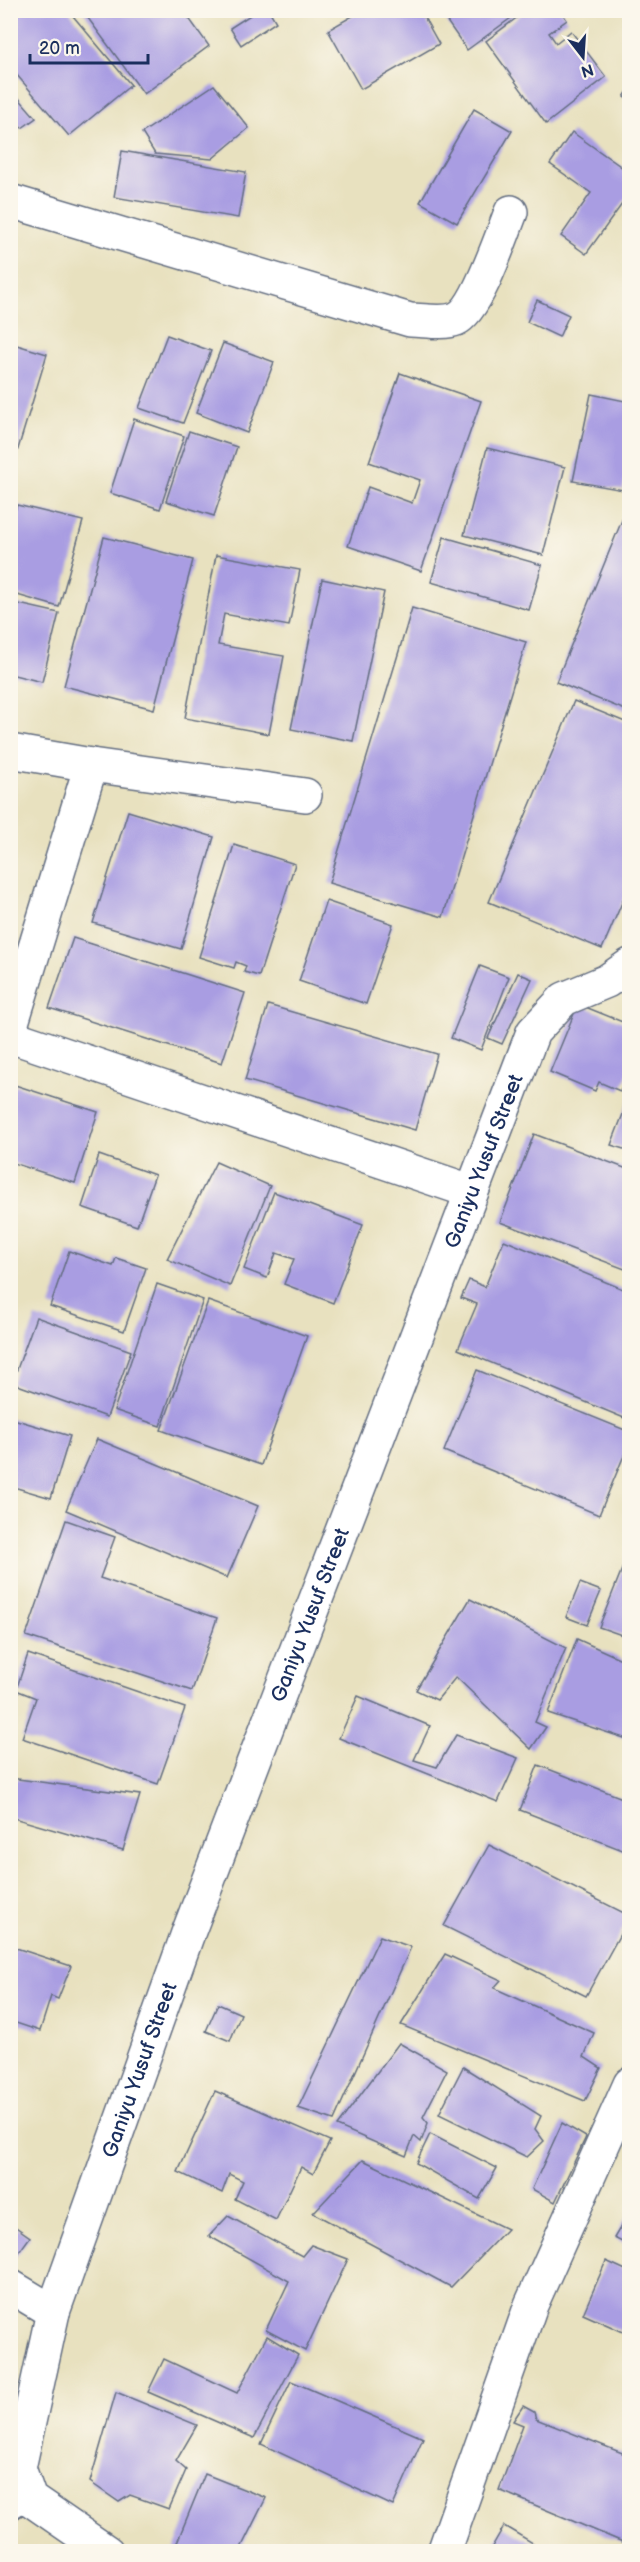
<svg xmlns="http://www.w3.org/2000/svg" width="640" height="2562" viewBox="0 0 640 2562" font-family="'Balsamiq Sans',sans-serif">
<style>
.building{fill:#a99de2}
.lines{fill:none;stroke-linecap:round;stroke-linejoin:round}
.service-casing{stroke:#636d80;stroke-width:20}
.minor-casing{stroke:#636d80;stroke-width:36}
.service{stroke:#fff;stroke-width:16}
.minor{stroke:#fff;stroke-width:33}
.labels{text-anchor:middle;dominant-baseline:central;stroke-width:6;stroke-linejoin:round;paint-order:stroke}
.street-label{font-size:21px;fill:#1b2f5e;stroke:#fbf7ec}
</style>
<rect width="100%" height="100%" fill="#fbf7ec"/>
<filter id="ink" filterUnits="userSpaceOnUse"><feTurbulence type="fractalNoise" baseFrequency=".0167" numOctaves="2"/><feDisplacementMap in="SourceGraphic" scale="12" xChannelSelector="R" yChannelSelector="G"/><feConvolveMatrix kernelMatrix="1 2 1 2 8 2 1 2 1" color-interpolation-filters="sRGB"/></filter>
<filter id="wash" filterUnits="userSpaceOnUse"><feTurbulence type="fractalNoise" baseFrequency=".008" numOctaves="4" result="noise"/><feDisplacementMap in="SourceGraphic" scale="24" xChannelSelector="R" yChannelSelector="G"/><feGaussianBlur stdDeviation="1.35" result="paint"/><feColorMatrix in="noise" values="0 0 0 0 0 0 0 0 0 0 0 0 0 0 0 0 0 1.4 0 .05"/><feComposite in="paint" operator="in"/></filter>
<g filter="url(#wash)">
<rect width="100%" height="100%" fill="#e8e1bf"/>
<g id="blocks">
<!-- building -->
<g class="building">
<path d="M 10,10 L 68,10 L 131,85 L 69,136 L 10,67 Z"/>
<path d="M 82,10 L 183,10 L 209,46 L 144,94 Z"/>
<path d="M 258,10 L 269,10 L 276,22 L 241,45 L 230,28 Z"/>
<path d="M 363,10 L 420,10 L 439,44 L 361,89 L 328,30 Z"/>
<path d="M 439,10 L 522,10 L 467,50 Z"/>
<path d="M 527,10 L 560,10 L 567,20 L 549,33 L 556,43 L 571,31 L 606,77 L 546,124 L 486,41 Z"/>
<path d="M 214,85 L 249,128 L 212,159 L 155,154 L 142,133 Z"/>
<path d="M 10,88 L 36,118 L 22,128 L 10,122 Z"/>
<path d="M 630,88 L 630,101 L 624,97 Z"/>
<path d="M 474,109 L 512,131 L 457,223 L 420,202 Z"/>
<path d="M 572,132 L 630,173 L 630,193 L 586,254 L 561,236 L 591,193 L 550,164 Z"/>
<path d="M 122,151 L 246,172 L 238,218 L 114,197 Z"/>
<path d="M 537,300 L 569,315 L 559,337 L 527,322 Z"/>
<path d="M 167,335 L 211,351 L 183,423 L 139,408 Z"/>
<path d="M 10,343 L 47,354 L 11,472 L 10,472 Z"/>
<path d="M 223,343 L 274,362 L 247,433 L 196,413 Z"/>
<path d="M 400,373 L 481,401 L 421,571 L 348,546 L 368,487 L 412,503 L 420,480 L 369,462 Z"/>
<path d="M 591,394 L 630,402 L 630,459 L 623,490 L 573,481 Z"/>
<path d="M 134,419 L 184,436 L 160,509 L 110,493 Z"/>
<path d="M 189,431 L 237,447 L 214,516 L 166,501 Z"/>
<path d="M 487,448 L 565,467 L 543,555 L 464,535 Z"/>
<path d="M 629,503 L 630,503 L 630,712 L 556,682 Z"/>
<path d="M 17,505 L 83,521 L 59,607 L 10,593 L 10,527 Z"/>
<path d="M 104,537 L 193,560 L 154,709 L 64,686 Z"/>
<path d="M 444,537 L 542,565 L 529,610 L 431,582 Z"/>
<path d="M 216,555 L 300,570 L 289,626 L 224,614 L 218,645 L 284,656 L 269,734 L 185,718 Z"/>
<path d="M 322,579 L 384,592 L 353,741 L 291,729 Z"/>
<path d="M 10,602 L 59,613 L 42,682 L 10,674 Z"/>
<path d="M 412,608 L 526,642 L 443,917 L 329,883 Z"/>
<path d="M 574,701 L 630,724 L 630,884 L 602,949 L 489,902 Z"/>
<path d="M 128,811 L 214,837 L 181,949 L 93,923 Z"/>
<path d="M 234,845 L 295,864 L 259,976 L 244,972 L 246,966 L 236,962 L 234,968 L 199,957 Z"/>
<path d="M 326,901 L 393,924 L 366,1004 L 299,981 Z"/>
<path d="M 73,938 L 245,993 L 222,1063 L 49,1008 Z"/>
<path d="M 480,966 L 509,977 L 481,1050 L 451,1038 Z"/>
<path d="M 518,973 L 532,979 L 502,1044 L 488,1038 Z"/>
<path d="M 578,1004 L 630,1025 L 630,1069 L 620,1091 L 599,1082 L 595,1091 L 550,1072 Z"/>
<path d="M 268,1005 L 437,1054 L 415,1130 L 245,1080 Z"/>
<path d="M 15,1085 L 98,1112 L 75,1183 L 10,1162 L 10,1098 Z"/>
<path d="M 630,1096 L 630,1151 L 611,1145 Z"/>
<path d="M 534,1134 L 630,1170 L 630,1271 L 500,1222 Z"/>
<path d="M 99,1155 L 155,1175 L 137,1226 L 82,1207 Z"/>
<path d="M 216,1162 L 270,1186 L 230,1286 L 167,1259 Z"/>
<path d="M 274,1192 L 363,1225 L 333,1303 L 284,1284 L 294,1259 L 276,1253 L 267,1278 L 244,1269 Z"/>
<path d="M 504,1240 L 630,1292 L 630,1405 L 624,1418 L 458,1349 L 477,1304 L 461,1298 L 469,1280 L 485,1287 Z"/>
<path d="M 69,1251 L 113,1266 L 116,1258 L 146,1268 L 124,1331 L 50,1306 Z"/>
<path d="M 157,1284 L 203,1300 L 160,1426 L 114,1410 Z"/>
<path d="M 208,1301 L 307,1336 L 261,1465 L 161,1430 Z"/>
<path d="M 36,1317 L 131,1351 L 107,1417 L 12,1383 Z"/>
<path d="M 477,1370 L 630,1432 L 630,1441 L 599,1515 L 444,1451 Z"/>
<path d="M 10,1418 L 70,1436 L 51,1498 L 10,1486 Z"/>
<path d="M 97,1439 L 258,1506 L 227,1578 L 66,1510 Z"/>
<path d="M 66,1520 L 115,1537 L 100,1578 L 217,1618 L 192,1691 L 26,1636 Z"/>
<path d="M 630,1549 L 630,1638 L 599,1627 Z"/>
<path d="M 580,1583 L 601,1591 L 587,1625 L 566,1617 Z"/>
<path d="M 470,1599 L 566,1648 L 535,1722 L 546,1727 L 531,1749 L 456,1677 L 437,1700 L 416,1690 Z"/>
<path d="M 577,1639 L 630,1663 L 630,1740 L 548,1713 Z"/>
<path d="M 28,1654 L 185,1708 L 158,1784 L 22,1738 L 36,1698 L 16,1690 Z"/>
<path d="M 358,1696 L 430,1726 L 414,1760 L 437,1767 L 456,1735 L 518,1758 L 498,1802 L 339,1738 Z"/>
<path d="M 538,1765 L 630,1801 L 630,1853 L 520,1810 Z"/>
<path d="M 10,1778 L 140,1795 L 123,1850 L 10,1817 Z"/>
<path d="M 489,1845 L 630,1916 L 586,1996 L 444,1926 Z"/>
<path d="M 380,1936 L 411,1947 L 334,2120 L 298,2108 Z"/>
<path d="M 10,1946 L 71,1966 L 58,1999 L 51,1996 L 40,2031 L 10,2021 Z"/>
<path d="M 445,1954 L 501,1980 L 494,1988 L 594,2033 L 584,2057 L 601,2068 L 585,2101 L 401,2025 Z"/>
<path d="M 218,2004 L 241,2014 L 230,2041 L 206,2031 Z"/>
<path d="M 399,2043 L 447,2070 L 423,2117 L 428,2123 L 421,2142 L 414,2136 L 406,2156 L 337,2126 Z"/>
<path d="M 463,2067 L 541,2116 L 535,2129 L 544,2141 L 527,2157 L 439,2114 Z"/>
<path d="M 215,2091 L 330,2141 L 313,2174 L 301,2167 L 276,2220 L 235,2199 L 243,2181 L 229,2174 L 222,2193 L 178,2172 Z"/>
<path d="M 562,2123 L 586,2137 L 555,2202 L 532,2189 Z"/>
<path d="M 430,2134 L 497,2168 L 479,2199 L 416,2163 Z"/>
<path d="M 363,2160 L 507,2229 L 451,2287 L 313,2213 Z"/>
<path d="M 630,2211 L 630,2246 L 614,2238 Z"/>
<path d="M 228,2216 L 302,2256 L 311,2245 L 348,2259 L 305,2351 L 266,2330 L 289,2281 L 209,2236 Z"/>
<path d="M 10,2223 L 30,2237 L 14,2259 L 10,2256 Z"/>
<path d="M 606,2261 L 630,2272 L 630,2335 L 583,2314 Z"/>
<path d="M 267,2336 L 298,2355 L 254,2438 L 148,2392 L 164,2359 L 237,2393 Z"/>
<path d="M 291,2381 L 423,2438 L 393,2506 L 261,2444 Z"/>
<path d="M 116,2392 L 197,2425 L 176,2461 L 186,2470 L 169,2509 L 130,2495 L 119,2502 L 90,2482 Z"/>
<path d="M 523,2406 L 534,2412 L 536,2419 L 630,2456 L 630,2545 L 499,2490 L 523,2425 L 513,2421 Z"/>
<path d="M 205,2474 L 266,2498 L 239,2552 L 200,2549 L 199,2552 L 173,2552 Z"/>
<path d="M 504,2526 L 548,2552 L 489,2552 Z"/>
</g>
</g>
</g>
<g filter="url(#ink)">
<use href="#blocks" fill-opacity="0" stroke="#636d80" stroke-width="1.5"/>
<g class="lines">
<defs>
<path id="service" d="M 10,2512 L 30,2499"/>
<g id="minor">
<path d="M 10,201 L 410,320 C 424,320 443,324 456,319 C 477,310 502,235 511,212"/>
<path d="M 10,751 L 91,765 L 305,795"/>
<path d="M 10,1029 L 91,765"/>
<path d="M 10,1036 L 470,1191"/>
<path d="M 10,2286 L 53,2312"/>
<path id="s1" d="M 107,2552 L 30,2499 L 19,2468 L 53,2312 L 187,1936 L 533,1032 L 564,999 L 607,981 L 630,965"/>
<path d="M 444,2552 L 531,2305 L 630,2084"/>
</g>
</defs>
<!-- service casing -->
<use href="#service" class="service-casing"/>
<!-- minor casing -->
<use href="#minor" class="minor-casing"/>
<!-- service -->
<use href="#service" class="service"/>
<!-- minor -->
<use href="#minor" class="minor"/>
</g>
</g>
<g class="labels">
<!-- street labels -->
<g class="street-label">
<text stroke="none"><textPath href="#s1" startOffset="1515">Ganiyu Yusuf Street</textPath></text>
<text stroke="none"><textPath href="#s1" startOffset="1029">Ganiyu Yusuf Street</textPath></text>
<text stroke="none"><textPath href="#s1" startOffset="543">Ganiyu Yusuf Street</textPath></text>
</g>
</g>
<!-- margin -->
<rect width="640" height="2562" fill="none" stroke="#fbf7ec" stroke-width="36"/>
<!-- north arrow -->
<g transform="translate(583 57) rotate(163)" stroke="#fbf7ec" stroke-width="4.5" paint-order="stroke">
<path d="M0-4.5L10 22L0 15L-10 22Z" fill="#1b2f5e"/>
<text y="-9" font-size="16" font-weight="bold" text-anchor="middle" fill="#1b2f5e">N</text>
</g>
<!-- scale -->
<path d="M30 54v9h118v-9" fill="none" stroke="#1b2f5e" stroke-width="3"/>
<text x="39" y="54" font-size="18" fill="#1b2f5e" stroke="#fbf7ec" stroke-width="4.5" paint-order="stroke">20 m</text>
</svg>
